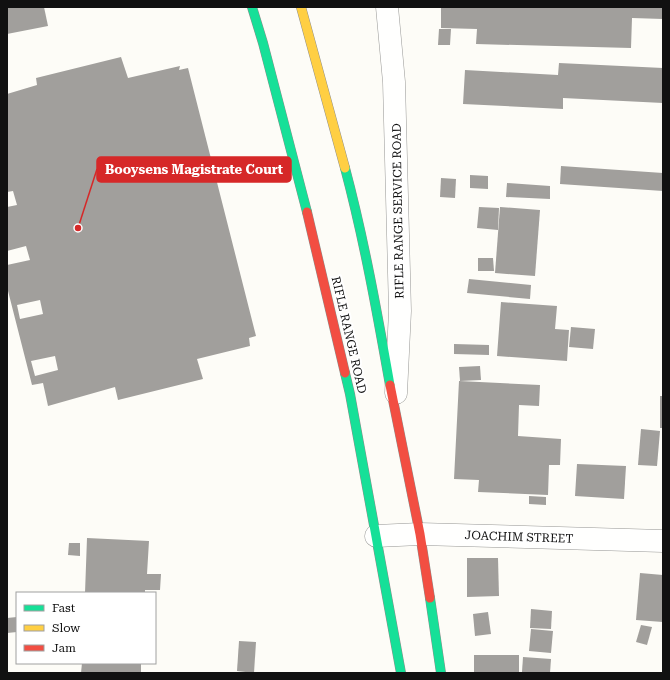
<svg xmlns="http://www.w3.org/2000/svg" width="670" height="680" viewBox="0 0 670 680" font-family="'Roboto Serif',serif">
<style>
.building{fill:#a19f9c;fill-rule:evenodd}
.lines{fill:none;stroke-linecap:round;stroke-linejoin:round}
.street-casing{stroke:#979795;stroke-width:23}
.fast-casing{stroke:#8e8d8b;stroke-width:10}
.slow-casing{stroke:#8e8d8b;stroke-width:10}
.jam-casing{stroke:#8e8d8b;stroke-width:10}
.street{stroke:#fffffe;stroke-width:22}
.fast{stroke:#16e098;stroke-width:9}
.slow{stroke:#ffcf43;stroke-width:9}
.jam{stroke:#f24e42;stroke-width:9}
.labels{text-anchor:middle;dominant-baseline:central;stroke-width:4;stroke-linejoin:round;paint-order:stroke}
.street-label{font-size:12px;fill:#111;stroke:#fff}
.leader{fill:none;stroke:#d62828;stroke-width:1.5}
.callout-dot{fill:#d62828;stroke:#fff;stroke-width:1.5}
.callout{fill:#d62828;stroke:#d62828;stroke-width:1.5}
.callout-label{font-size:13px;text-anchor:middle;font-weight:bold;fill:#fff}
</style>
<rect width="100%" height="100%" fill="#fdfcf7"/>
<!-- building -->
<g class="building">
<path d="M 7,7 L 44,7 L 48,26 L 7,34 Z"/>
<path d="M 441,7 L 663,7 L 663,19 L 632,18 L 631,48 L 476,44 L 477,29 L 441,28 Z"/>
<path d="M 439,29 L 451,29 L 450,45 L 438,45 Z"/>
<path d="M 121,57 L 128,78 L 180,66 L 179,70 L 188,68 L 256,336 L 249,338 L 250,346 L 197,359 L 203,379 L 118,400 L 115,387 L 48,406 L 43,383 L 32,385 L 7,287 L 7,265 L 30,260 L 26,246 L 7,251 L 7,207 L 17,205 L 13,191 L 7,192 L 7,94 L 37,85 L 36,78 ZM 40,300 L 43,314 L 20,319 L 17,305 ZM 55,356 L 58,370 L 35,376 L 31,361 Z"/>
<path d="M 559,63 L 663,68 L 663,103 L 563,98 L 563,109 L 463,104 L 465,70 L 558,75 Z"/>
<path d="M 561,166 L 663,173 L 663,191 L 560,184 Z"/>
<path d="M 470,175 L 488,176 L 488,189 L 470,188 Z"/>
<path d="M 441,178 L 456,179 L 455,198 L 440,197 Z"/>
<path d="M 507,183 L 550,186 L 550,199 L 506,197 Z"/>
<path d="M 479,207 L 499,208 L 498,230 L 477,228 Z"/>
<path d="M 500,207 L 540,210 L 535,276 L 495,273 Z"/>
<path d="M 478,258 L 493,258 L 494,271 L 478,271 Z"/>
<path d="M 469,279 L 531,285 L 530,299 L 467,293 Z"/>
<path d="M 501,302 L 557,306 L 555,329 L 569,330 L 567,361 L 497,356 Z"/>
<path d="M 571,327 L 595,329 L 593,349 L 569,347 Z"/>
<path d="M 454,344 L 489,345 L 489,355 L 454,354 Z"/>
<path d="M 480,366 L 481,380 L 460,381 L 459,367 Z"/>
<path d="M 459,381 L 540,385 L 539,406 L 519,405 L 518,436 L 561,439 L 560,465 L 549,465 L 548,495 L 478,492 L 479,480 L 454,479 Z"/>
<rect x="660" y="396" width="3" height="32"/>
<path d="M 641,429 L 660,431 L 657,466 L 638,465 Z"/>
<path d="M 577,464 L 626,466 L 624,499 L 575,496 Z"/>
<path d="M 529,496 L 546,497 L 546,505 L 529,504 Z"/>
<path d="M 87,538 L 149,541 L 147,574 L 161,574 L 160,590 L 145,590 L 145,593 L 85,593 Z"/>
<path d="M 69,543 L 80,543 L 80,556 L 68,555 Z"/>
<path d="M 467,558 L 498,558 L 499,596 L 467,597 Z"/>
<path d="M 640,573 L 663,575 L 663,622 L 636,620 Z"/>
<path d="M 531,609 L 552,611 L 551,629 L 530,628 Z"/>
<path d="M 488,612 L 491,634 L 475,636 L 473,614 Z"/>
<path d="M 17,617 L 17,632 L 7,633 L 7,618 Z"/>
<path d="M 641,625 L 652,627 L 647,645 L 636,642 Z"/>
<path d="M 531,629 L 553,631 L 551,653 L 529,651 Z"/>
<path d="M 239,641 L 256,642 L 254,673 L 237,671 Z"/>
<rect x="474" y="655" width="45" height="18"/>
<path d="M 523,657 L 551,659 L 550,673 L 522,672 Z"/>
<path d="M 82,663 L 141,663 L 141,673 L 81,673 Z"/>
</g>
<g class="lines">
<defs>
<g id="street">
<path d="M 387,7 L 394,82 L 400,311 L 396,393"/>
<path d="M 376,536 L 420,534 L 663,541"/>
</g>
<g id="fast">
<path d="M 252,7 L 263,43 L 307,212"/>
<path d="M 345,168 C 364,239 377,312 390,385"/>
<path d="M 345,373 L 350,394 L 401,673"/>
<path d="M 430,598 L 441,673"/>
</g>
<path id="slow" d="M 301,7 L 345,168"/>
<g id="jam">
<path d="M 307,212 L 345,373"/>
<path d="M 390,385 L 420,534 L 430,598"/>
</g>
</defs>
<!-- street casing -->
<use href="#street" class="street-casing"/>
<!-- fast casing -->
<use href="#fast" class="fast-casing"/>
<!-- slow casing -->
<use href="#slow" class="slow-casing"/>
<!-- jam casing -->
<use href="#jam" class="jam-casing"/>
<!-- street -->
<use href="#street" class="street"/>
<!-- fast -->
<use href="#fast" class="fast"/>
<!-- slow -->
<use href="#slow" class="slow"/>
<!-- jam -->
<use href="#jam" class="jam"/>
</g>
<g class="labels">
<!-- street labels -->
<g class="street-label">
<text transform="translate(398 211) rotate(-91)">RIFLE RANGE SERVICE ROAD</text>
<text transform="translate(349 335) rotate(77)">RIFLE RANGE ROAD</text>
<text transform="translate(519 537) rotate(2)">JOACHIM STREET</text>
</g>
</g>
<!-- callouts -->
<path class="leader" d="M78 228L97 169"/>
<circle class="callout-dot" cx="78" cy="228" r="4"/>
<rect class="callout" x="97" y="157" width="194" height="25" rx="4"/>
<g class="callout-label">
<text x="194" y="174">Booysens Magistrate Court</text>
</g>
<!-- border -->
<rect width="670" height="680" fill="none" stroke="#111111" stroke-width="16"/>
<!-- legend -->
<rect x="16" y="592" width="140" height="72" fill="#ffffff" stroke="#a0a0a0"/>
<rect x="24" y="605" width="20" height="6" fill="#16e098" stroke="#a0a0a0"/>
<text x="52" y="612" font-size="12" fill="#111111">Fast</text>
<rect x="24" y="625" width="20" height="6" fill="#ffcf43" stroke="#a0a0a0"/>
<text x="52" y="632" font-size="12" fill="#111111">Slow</text>
<rect x="24" y="645" width="20" height="6" fill="#f24e42" stroke="#a0a0a0"/>
<text x="52" y="652" font-size="12" fill="#111111">Jam</text>
</svg>
